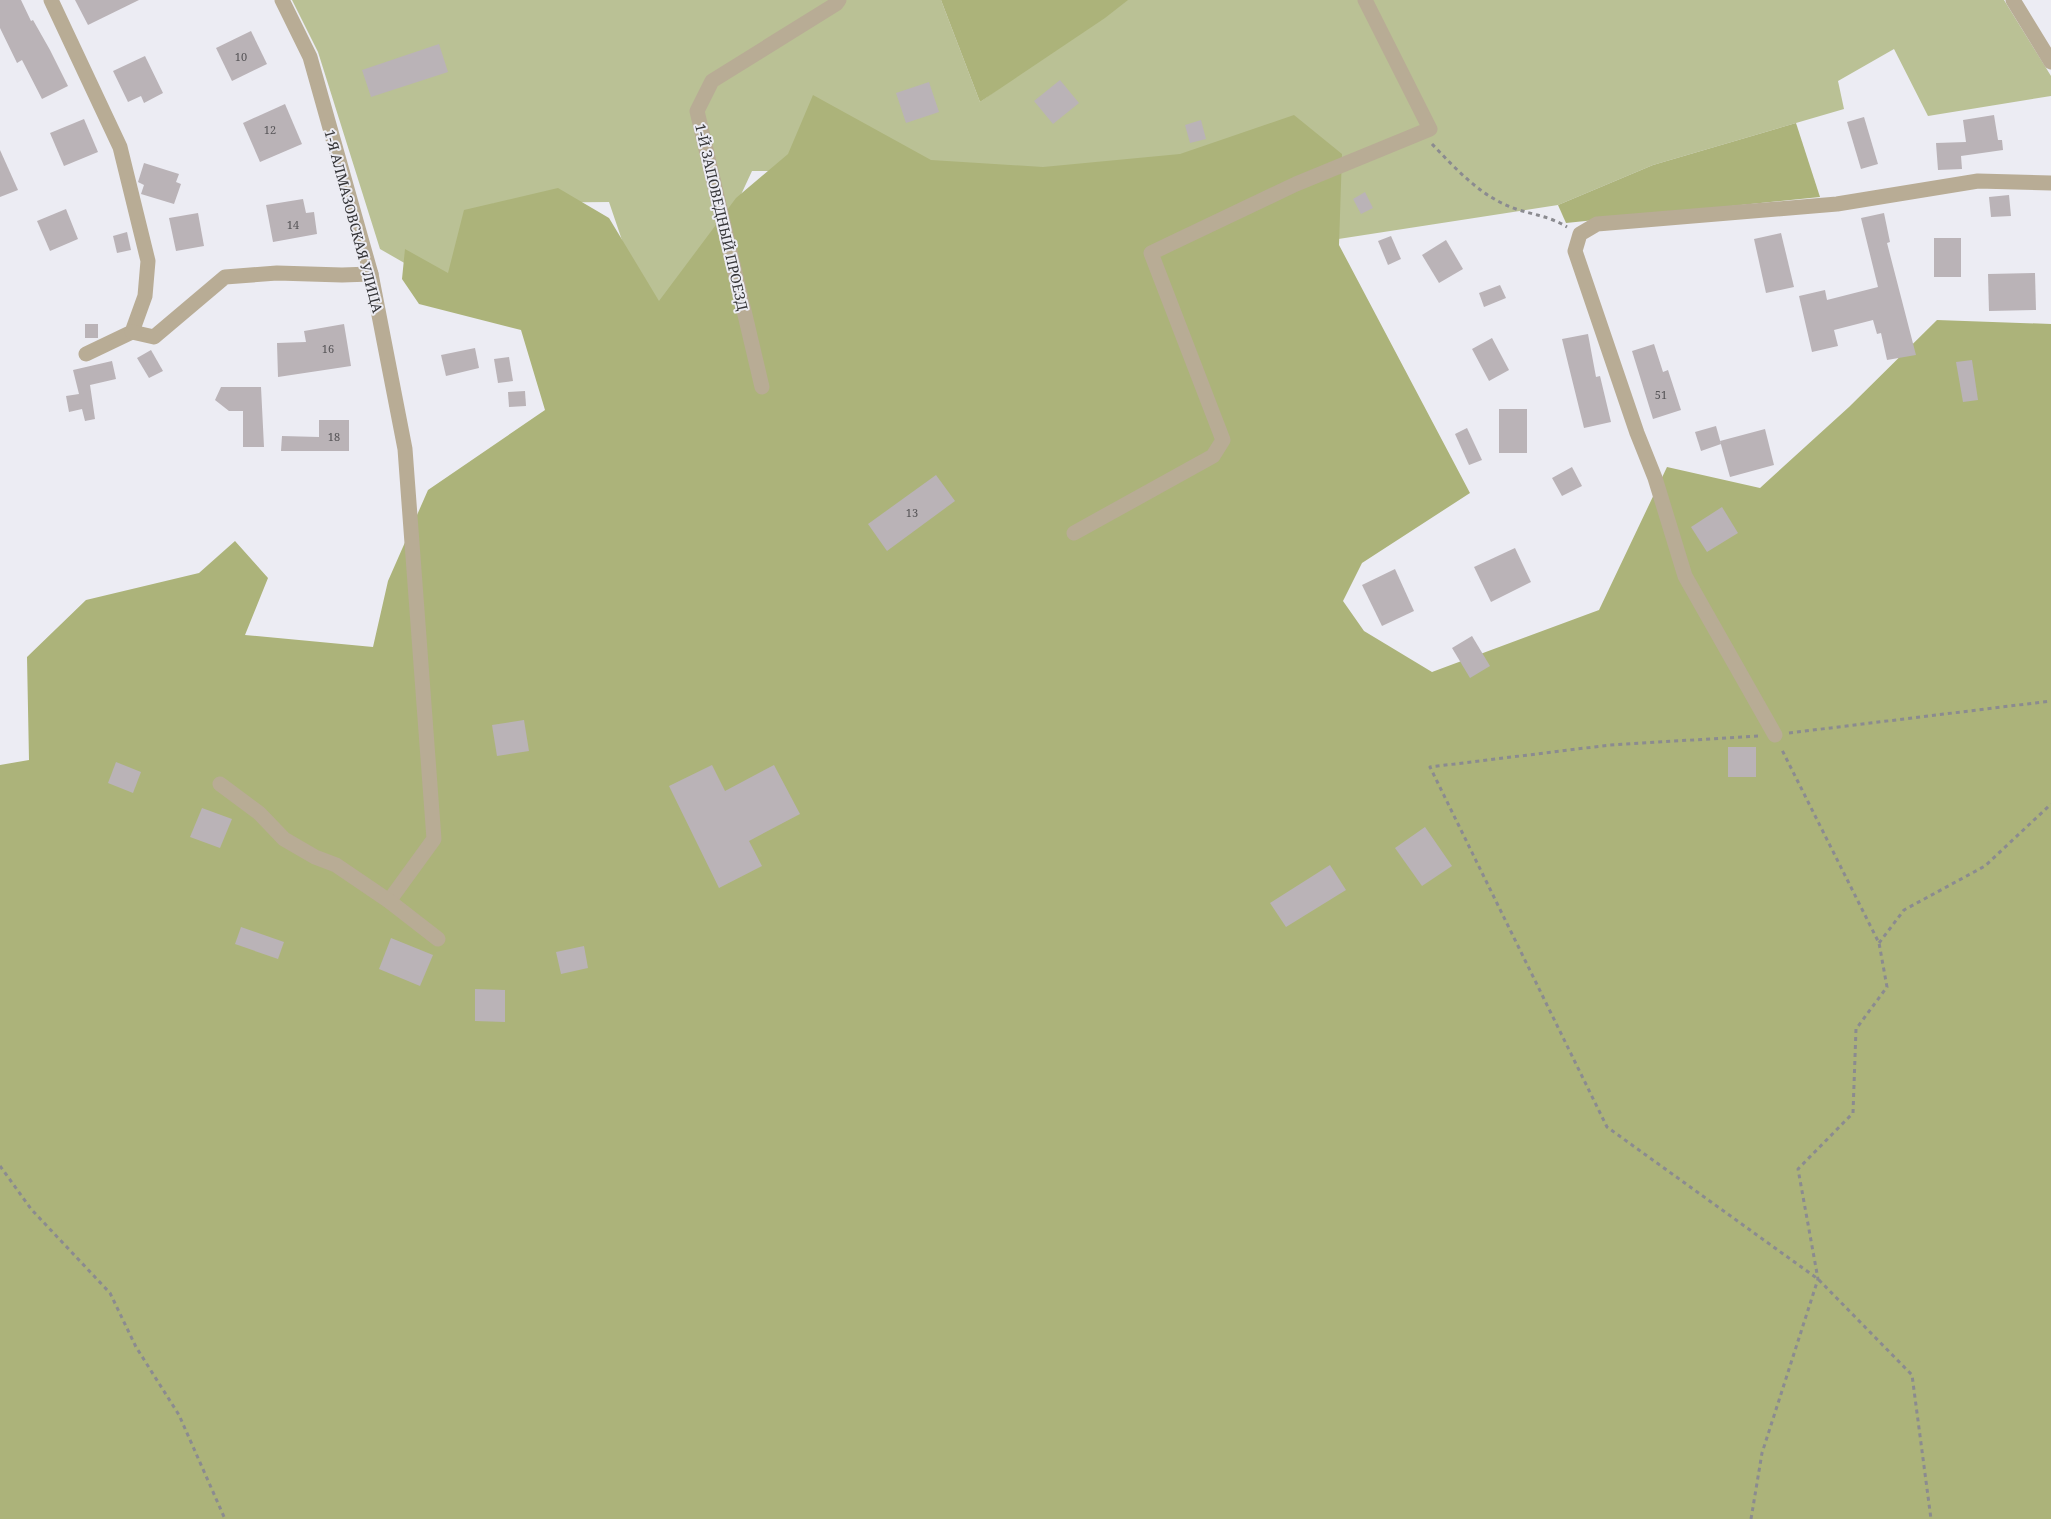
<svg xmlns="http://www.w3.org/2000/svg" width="2051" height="1519" viewBox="0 0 2051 1519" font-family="'Noto Serif',serif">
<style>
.green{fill:#bac195}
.forest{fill:#acb37a}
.building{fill:#bab3b7}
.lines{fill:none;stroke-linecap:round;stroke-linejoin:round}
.path{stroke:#8b8b90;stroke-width:3;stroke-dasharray:4 4;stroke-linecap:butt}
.minor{stroke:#b8ac95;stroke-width:15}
.labels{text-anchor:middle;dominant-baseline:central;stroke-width:4;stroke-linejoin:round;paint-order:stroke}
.number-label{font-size:11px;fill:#565457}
.street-label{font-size:14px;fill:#343437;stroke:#ececf3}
</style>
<rect width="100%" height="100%" fill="#ececf3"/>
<!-- green -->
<path class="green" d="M 292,0 L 941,0 L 980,102 L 1121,0 L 2004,0 L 2051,76 L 2051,96 L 1928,116 L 1894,49 L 1838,81 L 1844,109 L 1653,165 L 1558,205 L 1319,242 L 1186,158 L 1051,171 L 752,171 L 712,257 L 699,409 L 626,252 L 609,202 L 494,203 L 462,252 L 448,288 L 380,249 L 318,52 Z"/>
<!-- forest -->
<g class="forest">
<path d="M 941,0 L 1128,0 L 1105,18 L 980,102 Z"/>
<path d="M 813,95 L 931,160 L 1043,167 L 1180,154 L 1294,115 L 1342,154 L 1339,245 L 1470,493 L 1362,563 L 1343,601 L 1364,631 L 1432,672 L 1599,610 L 1667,467 L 1760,488 L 1849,407 L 1937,320 L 2051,324 L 2051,1519 L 0,1519 L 0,765 L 29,760 L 27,657 L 86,600 L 199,573 L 235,541 L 268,578 L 245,635 L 373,647 L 388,581 L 428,490 L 545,410 L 521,330 L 419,304 L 402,279 L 405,249 L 448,273 L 464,210 L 558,188 L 609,218 L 659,301 L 736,198 L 788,154 Z"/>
<path d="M 1796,123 L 1820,197 L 1566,223 L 1558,205 L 1653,165 Z"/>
</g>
<!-- building -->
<g class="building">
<path d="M 0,0 L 21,0 L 31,21 L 33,20 L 50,50 L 68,86 L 42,99 L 22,60 L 17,63 L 0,28 Z"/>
<path d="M 75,0 L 139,0 L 88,25 Z"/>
<path d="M 251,31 L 267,64 L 232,81 L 216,48 Z"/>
<path d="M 439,44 L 448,72 L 371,97 L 362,70 Z"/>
<path d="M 145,56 L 163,93 L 144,103 L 141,96 L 128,102 L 113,71 Z"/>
<path d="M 1060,80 L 1079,103 L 1053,124 L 1034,101 Z"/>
<path d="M 929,82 L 939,112 L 906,123 L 896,93 Z"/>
<path d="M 285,104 L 302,144 L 260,162 L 243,123 Z"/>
<path d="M 1994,115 L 1998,140 L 2002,140 L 2003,150 L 1961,156 L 1962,169 L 1938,170 L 1936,143 L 1966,142 L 1963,120 Z"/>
<path d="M 1864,117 L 1878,164 L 1861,169 L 1847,122 Z"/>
<path d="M 84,119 L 98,152 L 64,166 L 50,133 Z"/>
<path d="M 1201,120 L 1206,139 L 1190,143 L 1185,125 Z"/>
<path d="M 0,150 L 18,190 L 0,197 Z"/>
<path d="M 144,163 L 179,174 L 176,182 L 181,184 L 174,204 L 141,194 L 144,185 L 138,182 Z"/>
<path d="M 1365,192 L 1373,208 L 1361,214 L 1353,199 Z"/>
<path d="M 2009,195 L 2011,216 L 1991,217 L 1989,197 Z"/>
<path d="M 303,199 L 306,213 L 314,212 L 317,234 L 273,242 L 266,205 Z"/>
<path d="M 66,209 L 78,239 L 50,251 L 37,221 Z"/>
<path d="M 198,213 L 204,246 L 176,251 L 169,218 Z"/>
<path d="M 1884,213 L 1890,242 L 1887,243 L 1916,355 L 1887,360 L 1881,333 L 1877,334 L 1873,320 L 1834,330 L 1838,346 L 1812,352 L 1799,296 L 1825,290 L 1827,300 L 1878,287 L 1861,218 Z"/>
<path d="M 127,232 L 131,250 L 117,253 L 113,236 Z"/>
<path d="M 1781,233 L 1794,287 L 1766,293 L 1754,239 Z"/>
<path d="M 1391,236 L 1401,259 L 1388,265 L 1378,241 Z"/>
<rect x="1934" y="238" width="27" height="39"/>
<path d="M 1446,240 L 1463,269 L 1439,283 L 1422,255 Z"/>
<path d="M 2035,273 L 2036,310 L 1989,311 L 1988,274 Z"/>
<path d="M 1500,285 L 1506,298 L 1484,307 L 1479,293 Z"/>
<rect x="85" y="324" width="13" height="14"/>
<path d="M 344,324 L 351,366 L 278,377 L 277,343 L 306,342 L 304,331 Z"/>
<path d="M 1588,334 L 1596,377 L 1600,376 L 1611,422 L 1584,428 L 1562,339 Z"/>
<path d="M 1492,338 L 1509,370 L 1489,381 L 1472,349 Z"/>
<path d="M 1654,344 L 1663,372 L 1668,370 L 1681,410 L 1653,419 L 1632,351 Z"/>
<path d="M 475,348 L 479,368 L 446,376 L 441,355 Z"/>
<path d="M 151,350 L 163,371 L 149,378 L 137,358 Z"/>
<path d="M 509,357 L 513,381 L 498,383 L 494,359 Z"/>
<path d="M 1972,360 L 1978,400 L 1963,402 L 1956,362 Z"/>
<path d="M 112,361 L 116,379 L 90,385 L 95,419 L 85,421 L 82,409 L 69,412 L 66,396 L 79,394 L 73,370 Z"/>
<path d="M 221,387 L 261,387 L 264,447 L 243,447 L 243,411 L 229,411 L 215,400 Z"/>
<path d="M 525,391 L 526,406 L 509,407 L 508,392 Z"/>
<rect x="1499" y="409" width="28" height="44"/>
<path d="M 319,420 L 349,420 L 349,451 L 281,451 L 282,436 L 319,437 Z"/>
<path d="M 1716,426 L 1721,444 L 1701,451 L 1695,432 Z"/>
<path d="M 1467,428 L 1482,460 L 1469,465 L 1455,434 Z"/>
<path d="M 1765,429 L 1774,465 L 1730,477 L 1720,441 Z"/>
<path d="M 1572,467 L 1582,486 L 1562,496 L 1552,478 Z"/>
<path d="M 936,475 L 955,501 L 887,551 L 868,524 Z"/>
<path d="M 1722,507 L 1738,533 L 1707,552 L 1691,527 Z"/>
<path d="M 1515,548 L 1531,582 L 1491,602 L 1474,567 Z"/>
<path d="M 1395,569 L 1414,611 L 1382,626 L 1362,585 Z"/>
<path d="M 1472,636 L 1490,666 L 1470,678 L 1452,648 Z"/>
<path d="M 524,720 L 529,751 L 497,756 L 492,725 Z"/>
<rect x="1728" y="747" width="28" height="30"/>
<path d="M 116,762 L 141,772 L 133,793 L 108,783 Z"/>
<path d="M 712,765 L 725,791 L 774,765 L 800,814 L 749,841 L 762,866 L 719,888 L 669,786 Z"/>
<path d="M 202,808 L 232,819 L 220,848 L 190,837 Z"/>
<path d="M 1425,827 L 1452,866 L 1422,886 L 1395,848 Z"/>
<path d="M 1330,865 L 1346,890 L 1286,927 L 1270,903 Z"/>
<path d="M 241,927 L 284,942 L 278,959 L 235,944 Z"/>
<path d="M 391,938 L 433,955 L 420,986 L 379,969 Z"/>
<path d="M 584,946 L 588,968 L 561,974 L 556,952 Z"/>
<path d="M 475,989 L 505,990 L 505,1022 L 475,1021 Z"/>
</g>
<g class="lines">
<!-- path -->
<g class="path">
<path d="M 1432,144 C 1457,170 1481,197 1516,209 C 1534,215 1549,216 1567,227"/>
<path d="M 1789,733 L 2051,701"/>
<path d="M 1758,736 L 1610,745 L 1430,767 L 1607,1127 L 1818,1279 L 1912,1375 L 1931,1519"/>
<path d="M 1879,943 L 1904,910 L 1985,866 L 2051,804"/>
<path d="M 0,1166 L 31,1209 L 110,1293 L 136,1347 L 179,1415 L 225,1519"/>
<path d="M 1751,1519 L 1762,1453 L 1818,1279 L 1798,1169 L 1853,1113 L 1856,1029 L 1887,987 L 1879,943 L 1781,748"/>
</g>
<!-- minor -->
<g class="minor">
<path d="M 51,0 L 120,147 L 148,261 L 145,296 L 132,332 L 86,354"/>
<path d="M 282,0 L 310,57 L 371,274 L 405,449 L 434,839 L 389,901"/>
<path d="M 2013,0 L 2051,62"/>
<path d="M 132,332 L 154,337 L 225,277 L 277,273 L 342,275 L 371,274"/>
<path d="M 762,387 L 697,111 L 712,81 L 836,4 L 839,0"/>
<path d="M 1074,533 L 1213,456 L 1223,440 L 1151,253 L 1296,184 L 1430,129 L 1365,0"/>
<path d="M 1775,735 L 1685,576 L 1655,478 L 1637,433 L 1575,251 L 1580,234 L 1597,224 L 1837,204 L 1978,181 L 2051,183"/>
<path d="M 220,784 L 259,813 L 284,839 L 315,857 L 336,865 L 389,901 L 438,939"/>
</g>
</g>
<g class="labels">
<!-- number labels -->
<g class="number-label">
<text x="241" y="56">10</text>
<text x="270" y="129">12</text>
<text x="293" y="224">14</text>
<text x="328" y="348">16</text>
<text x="1661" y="394">51</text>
<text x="334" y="436">18</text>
<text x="912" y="512">13</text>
</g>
<!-- street labels -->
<g class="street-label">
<text transform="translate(722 217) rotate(77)">1-Й ЗАПОВЕДНЫЙ ПРОЕЗД</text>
<text transform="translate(354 221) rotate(75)">1-Я АЛМАЗОВСКАЯ УЛИЦА</text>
</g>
</g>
</svg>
